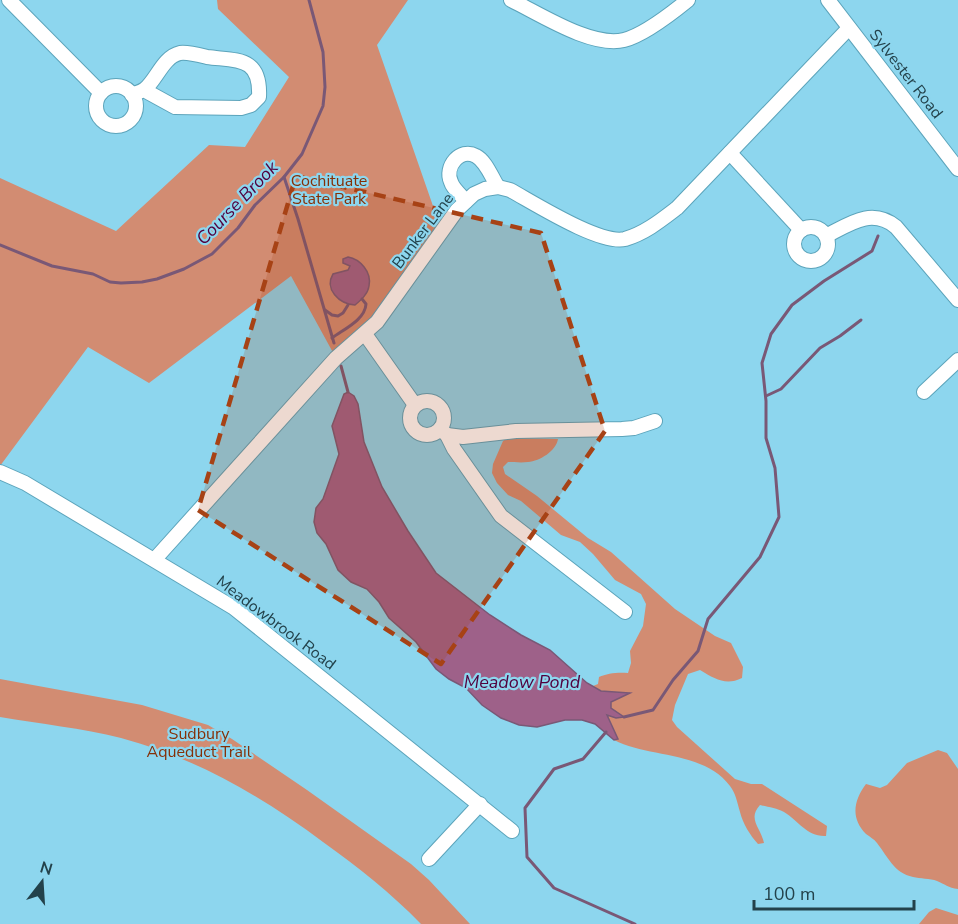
<svg xmlns="http://www.w3.org/2000/svg" width="958" height="924" viewBox="0 0 958 924" font-family="'Nunito Sans',sans-serif">
<style>
.green{fill:#d28c72}
.water{fill:#9e6189;stroke:#795876;stroke-width:1.5}
.lines{fill:none;stroke-linecap:round;stroke-linejoin:round}
.stream{stroke:#795876;stroke-width:3}
.minor-casing{stroke:#5ca4bb;stroke-width:16}
.minor{stroke:#fff;stroke-width:14}
.marked{fill:#a74215;fill-opacity:0.2;stroke:#a74215;stroke-width:4.5;stroke-dasharray:12 8;stroke-linejoin:round}
.labels{text-anchor:middle;dominant-baseline:central;stroke-width:4.5;stroke-linejoin:round;paint-order:stroke}
.street-label{font-size:16px;fill:#23424b;stroke:#8dd6ee}
.park-label{font-size:16px;fill:#853007;stroke:#8dd6ee}
.water-label{font-size:18px;font-style:italic;fill:#51013e;stroke:#8dd6ee}
</style>
<rect width="100%" height="100%" fill="#8dd6ee"/>
<!-- green -->
<g class="green">
<path d="M 217,0 L 408,0 L 377,45 L 441,229 L 386,310 L 336,358 L 291,276 L 149,383 L 88,347 L 0,466 L 0,178 L 116,231 L 209,145 L 245,147 L 289,77 L 218,9 Z"/>
<path d="M 507,438 L 558,439 C 556,451 540,461 528,462 C 521,463 514,462 508,462 L 503,467 L 505,474 L 537,496 L 588,538 L 611,552 L 675,609 L 715,636 L 731,643 L 743,667 L 742,678 C 726,686 715,679 700,670 L 688,674 L 675,705 L 672,720 L 677,727 L 735,779 L 751,784 L 762,784 L 827,826 L 826,836 C 807,837 799,821 784,812 C 777,808 768,807 760,805 C 747,819 761,828 764,843 L 758,844 C 750,835 743,824 740,812 C 737,802 736,794 730,786 C 704,751 649,758 614,740 L 618,739 L 606,714 L 622,717 L 611,708 L 611,702 L 629,693 L 601,691 L 593,686 L 598,684 L 599,677 C 607,673 619,672 628,673 L 631,663 L 630,651 L 643,626 L 646,604 L 641,594 L 615,580 L 593,554 L 580,542 L 561,535 L 521,501 L 508,495 L 497,483 L 492,473 L 493,464 L 503,441 Z"/>
<path d="M 0,679 L 142,705 L 208,725 L 232,739 L 307,790 L 411,864 L 429,880 L 470,924 L 421,924 C 391,893 358,867 323,842 C 261,796 196,758 121,738 C 82,728 40,724 0,717 Z"/>
<path d="M 938,750 L 947,753 L 958,769 L 958,889 C 948,888 945,884 937,881 C 930,878 920,879 913,877 C 894,873 888,857 877,843 C 874,839 870,837 866,834 C 850,818 854,800 866,784 L 880,788 L 887,785 L 907,763 Z"/>
<path d="M 936,908 L 958,915 L 958,924 L 919,924 L 929,912 Z"/>
</g>
<!-- water -->
<g class="water">
<path d="M 348,257 C 360,259 372,272 369,286 C 368,294 361,300 355,305 C 339,304 324,289 333,274 L 348,270 L 350,266 L 343,263 L 343,259 Z"/>
<path d="M 348,392 L 354,396 L 358,404 L 364,442 L 382,487 L 408,531 L 436,573 L 490,615 L 521,635 L 550,650 L 587,683 L 601,691 L 630,693 L 611,702 L 611,708 L 624,717 L 616,718 L 607,715 L 618,739 L 614,740 L 595,724 L 582,720 L 565,720 L 537,727 L 519,725 L 501,718 L 482,705 L 466,688 L 449,679 L 436,669 L 416,642 L 389,618 L 379,602 L 367,589 L 351,582 L 338,570 L 326,544 L 317,533 L 314,522 L 316,508 L 323,499 L 339,454 L 332,426 L 344,394 Z"/>
</g>
<g class="lines">
<!-- stream -->
<g class="stream">
<path d="M 284,177 L 298,219 L 334,343"/>
<path d="M 0,245 L 52,266 L 93,274 L 110,282 L 121,283 L 142,282 L 157,279 L 184,269 L 212,254 L 238,228 L 255,205 L 284,177 L 302,154 L 323,106 L 325,87 L 323,52 L 309,0"/>
<path d="M 325,310 L 332,315 L 338,316 L 343,313 L 348,305"/>
<path d="M 332,338 C 344,329 365,320 366,304 L 362,299"/>
<path d="M 341,366 L 348,392"/>
<path d="M 766,396 L 781,389 L 820,348 L 840,336 L 861,320"/>
<path d="M 624,717 L 653,710 L 673,680 L 698,651 L 708,619 L 760,557 L 779,517 L 775,468 L 766,438 L 766,401 L 762,363 L 771,334 L 792,305 L 824,281 L 872,251 L 878,236"/>
<path d="M 606,732 L 583,759 L 554,769 L 525,808 L 527,857 L 554,888 L 635,924"/>
</g>
<defs>
<g id="minor">
<path d="M 9,0 L 101,93"/>
<path d="M 511,0 C 540,14 592,48 624,40 C 644,35 672,13 688,0"/>
<path d="M 828,0 L 958,169"/>
<circle cx="116" cy="106" r="20"/>
<path d="M 132,95 C 136,93 141,92 145,89 C 157,79 163,57 180,53 C 188,52 199,55 207,57 C 237,61 261,56 259,97 L 251,105 L 241,108 L 175,107 L 144,90"/>
<path d="M 730,153 L 801,230"/>
<path d="M 466,201 C 461,195 453,189 451,182 C 444,167 460,147 476,156 C 486,161 492,178 498,187"/>
<circle cx="811" cy="244" r="17"/>
<path d="M 826,236 C 849,224 872,207 896,227 L 958,300"/>
<path d="M 365,334 L 415,405"/>
<path d="M 924,392 L 958,360"/>
<circle cx="427" cy="418" r="17"/>
<path d="M 440,429 L 447,435 L 454,449 L 501,516 L 625,612"/>
<path d="M 447,435 L 463,437 L 516,431 L 622,429 L 634,428 L 655,421"/>
<path d="M 0,472 L 25,483 L 234,608 L 512,831"/>
<path d="M 155,559 L 336,358 L 377,322 L 457,210 L 474,194 L 485,189 L 498,187 L 510,190 C 534,203 600,245 625,239 C 645,233 660,221 677,208 L 849,28"/>
<path d="M 429,859 L 480,804"/>
</g>
</defs>
<!-- minor casing -->
<use href="#minor" class="minor-casing"/>
<!-- minor -->
<use href="#minor" class="minor"/>
</g>
<!-- marked area -->
<path class="marked" d="M 296,176 L 541,233 L 605,431 L 441,664 L 198,510 Z"/>
<g class="labels">
<!-- street labels -->
<g class="street-label">
<text transform="translate(906 74) rotate(52)">Sylvester Road</text>
<text transform="translate(423 231) rotate(-53)">Bunker Lane</text>
<text transform="translate(276 623) rotate(37)">Meadowbrook Road</text>
</g>
<!-- park labels -->
<g class="park-label">
<text x="329" y="181">Cochituate<tspan x="329" dy="18">State Park</tspan></text>
<text x="199" y="734">Sudbury<tspan x="199" dy="18">Aqueduct Trail</tspan></text>
</g>
<!-- water labels -->
<g class="water-label">
<text transform="translate(237 203) rotate(-46)">Course Brook</text>
<text x="522" y="682">Meadow Pond</text>
</g>
</g>
<!-- north arrow -->
<g transform="translate(42 882) rotate(17)" stroke="#8dd6ee" stroke-width="4.5" paint-order="stroke">
<path d="M0-4.5L10 22L0 15L-10 22Z" fill="#23424b"/>
<text y="-9" font-size="16" font-weight="bold" text-anchor="middle" fill="#23424b">N</text>
</g>
<!-- scale -->
<path d="M754 900v9h160v-9" fill="none" stroke="#23424b" stroke-width="3"/>
<text x="763" y="900" font-size="18" fill="#23424b" stroke="#8dd6ee" stroke-width="4.5" paint-order="stroke">100 m</text>
</svg>
